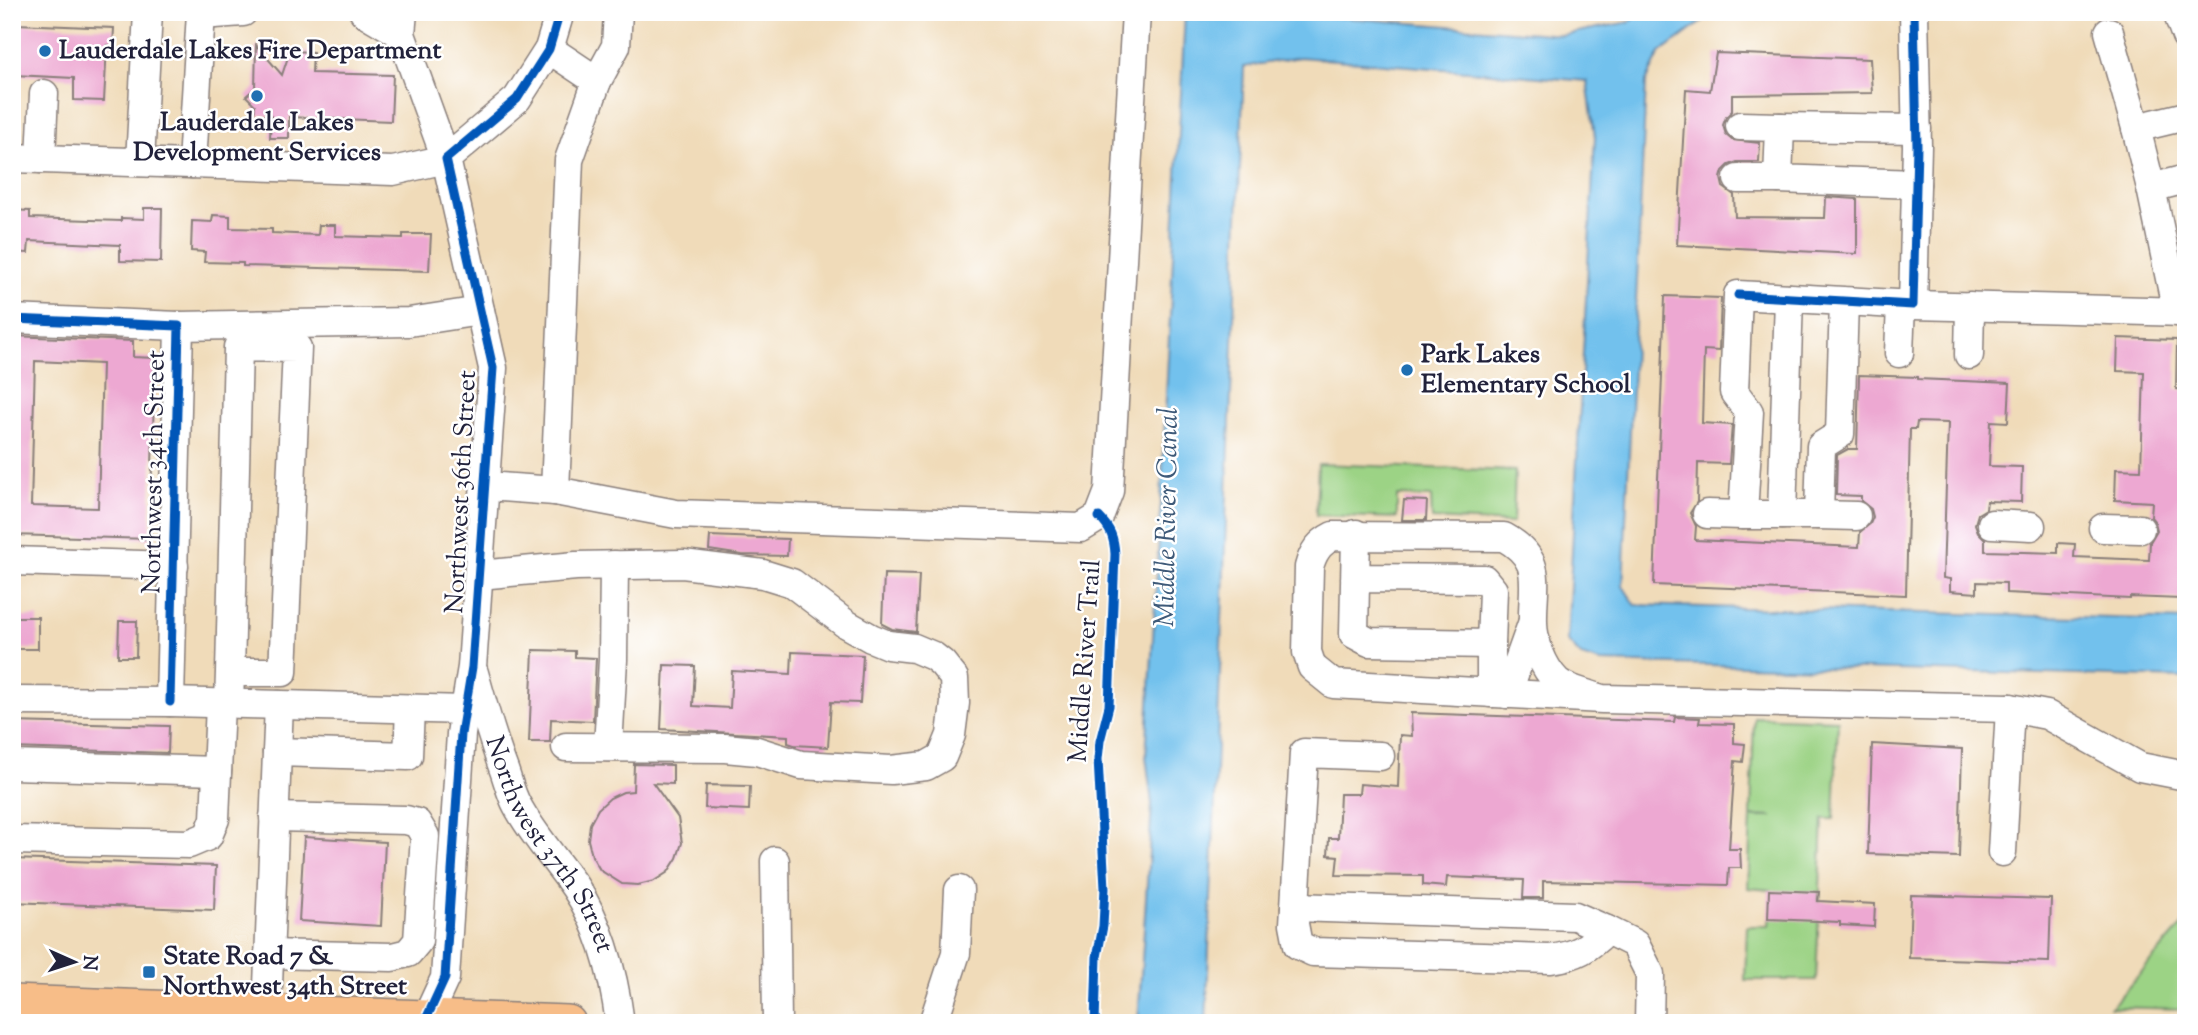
<svg xmlns="http://www.w3.org/2000/svg" width="2198" height="1035" viewBox="0 0 2198 1035" font-family="'Sorts Mill Goudy',serif">
<style>
.green{fill:#9cd385;stroke:#5f7a60;stroke-width:2}
.water{fill:#72c1ed;stroke:#4a7294;stroke-width:2}
.building{fill:#eda8d2;fill-rule:evenodd}
.lines{fill:none;stroke-linecap:round;stroke-linejoin:round}
.minor-casing{stroke:#897e7a;stroke-width:31}
.major-casing{stroke:#897e7a;stroke-width:38}
.minor{stroke:#fff;stroke-width:28}
.major{stroke:#f7bd88;stroke-width:35}
.cycleway-casing{stroke:#fff;stroke-width:13}
.cycleway{stroke:#0057b8;stroke-width:9}
.poi-dot{fill:#1f6fb2;stroke:#fff;stroke-width:2.5}
.labels{text-anchor:middle;dominant-baseline:central;stroke-width:5;stroke-linejoin:round;paint-order:stroke}
.poi-label{font-size:26px;font-weight:bold;fill:#22223b;stroke:#fff;text-anchor:start}
.street-label{font-size:26px;fill:#22223b;stroke:#fff}
.water-label{font-size:28px;font-style:italic;fill:#3e5a79;stroke:#fff}
</style>
<rect width="100%" height="100%" fill="#fff"/>
<filter id="ink" filterUnits="userSpaceOnUse"><feTurbulence type="fractalNoise" baseFrequency=".0143" numOctaves="2"/><feDisplacementMap in="SourceGraphic" scale="14" xChannelSelector="R" yChannelSelector="G"/><feConvolveMatrix kernelMatrix="1 2 1 2 8 2 1 2 1" color-interpolation-filters="sRGB"/></filter>
<filter id="wash" filterUnits="userSpaceOnUse"><feTurbulence type="fractalNoise" baseFrequency=".00686" numOctaves="4" result="noise"/><feDisplacementMap in="SourceGraphic" scale="28" xChannelSelector="R" yChannelSelector="G"/><feGaussianBlur stdDeviation="1.57" result="paint"/><feColorMatrix in="noise" values="0 0 0 0 0 0 0 0 0 0 0 0 0 0 0 0 0 1.4 0 .05"/><feComposite in="paint" operator="in"/></filter>
<g filter="url(#wash)">
<rect width="100%" height="100%" fill="#f0dbb9"/>
<!-- green -->
<g class="green">
<path d="M 1318,464 L 1515,471 L 1513,523 L 1432,519 L 1431,497 L 1397,496 L 1397,518 L 1316,515 Z"/>
<path d="M 1754,717 L 1838,720 L 1834,819 L 1823,819 L 1816,980 L 1745,980 L 1747,926 L 1769,926 L 1771,890 L 1748,888 L 1751,817 L 1773,817 L 1751,816 Z"/>
<path d="M 2186,921 L 2186,1009 L 2111,1007 Z"/>
</g>
<!-- water -->
<path class="water" d="M 1185,12 L 1272,12 L 1562,35 L 1629,22 L 1641,12 L 1715,12 L 1660,53 L 1646,82 L 1623,586 L 1635,605 L 2186,620 L 2186,678 L 1600,662 L 1581,656 L 1567,641 L 1595,137 L 1587,81 L 1300,57 L 1244,67 L 1206,1023 L 1138,1023 L 1152,804 L 1146,756 L 1160,519 Z"/>
<g id="blocks">
<!-- building -->
<g class="building">
<path d="M 16,24 L 114,28 L 113,46 L 107,45 L 104,101 L 74,100 L 74,78 L 14,75 Z"/>
<path d="M 256,45 L 282,75 L 290,51 L 313,52 L 312,73 L 393,75 L 391,121 L 289,117 L 289,138 L 270,138 L 271,116 L 254,115 L 255,105 L 246,96 L 255,88 Z"/>
<path d="M 1716,53 L 1870,59 L 1872,93 L 1732,95 L 1732,111 L 1726,117 L 1723,125 L 1726,135 L 1732,140 L 1760,143 L 1759,162 L 1737,162 L 1729,165 L 1723,171 L 1721,178 L 1723,187 L 1734,195 L 1735,217 L 1825,218 L 1826,197 L 1857,199 L 1857,254 L 1677,245 L 1686,89 L 1710,91 Z"/>
<path d="M 144,208 L 162,208 L 161,262 L 120,261 L 120,245 L 29,241 L 28,253 L 12,252 L 12,210 L 30,211 L 30,218 L 121,221 L 121,218 L 144,219 Z"/>
<path d="M 213,215 L 230,216 L 230,228 L 272,229 L 272,233 L 318,235 L 319,225 L 335,225 L 335,236 L 403,238 L 403,234 L 431,234 L 429,271 L 243,266 L 243,263 L 204,262 L 205,252 L 191,251 L 192,221 L 212,222 Z"/>
<path d="M 1665,296 L 1721,298 L 1719,351 L 1704,350 L 1702,423 L 1732,425 L 1729,464 L 1698,463 L 1697,502 L 1690,513 L 1696,526 L 1695,540 L 1859,547 L 1860,532 L 1870,524 L 1873,517 L 1871,509 L 1861,501 L 1861,496 L 1836,495 L 1837,455 L 1848,449 L 1857,449 L 1859,375 L 1918,377 L 1918,379 L 2010,383 L 2008,422 L 1991,421 L 1989,466 L 2022,467 L 2021,502 L 1987,501 L 1986,509 L 1978,514 L 1975,524 L 1978,532 L 1985,539 L 1985,551 L 2058,553 L 2058,543 L 2075,544 L 2074,557 L 2149,560 L 2150,542 L 2157,530 L 2155,522 L 2151,517 L 2152,502 L 2115,500 L 2116,469 L 2141,470 L 2144,372 L 2117,371 L 2118,338 L 2177,340 L 2176,389 L 2186,390 L 2183,479 L 2186,479 L 2186,585 L 2181,585 L 2181,599 L 2130,597 L 2130,599 L 2006,593 L 2006,583 L 1977,582 L 1977,593 L 1950,591 L 1950,579 L 1943,578 L 1948,423 L 1917,422 L 1916,429 L 1910,429 L 1906,595 L 1654,585 Z"/>
<path d="M 12,336 L 133,341 L 133,357 L 155,358 L 150,539 L 12,535 ZM 35,361 L 102,364 L 98,508 L 31,506 Z"/>
<path d="M 1404,500 L 1427,501 L 1426,520 L 1402,520 Z"/>
<path d="M 710,536 L 788,539 L 787,556 L 742,555 L 709,550 Z"/>
<path d="M 884,574 L 919,575 L 916,632 L 892,629 L 882,624 Z"/>
<rect x="12" y="617" width="26" height="32"/>
<path d="M 119,621 L 137,621 L 136,657 L 118,657 Z"/>
<path d="M 533,650 L 575,651 L 575,657 L 596,658 L 593,721 L 551,719 L 550,742 L 529,742 Z"/>
<path d="M 792,652 L 863,655 L 860,703 L 831,702 L 828,747 L 794,745 L 788,743 L 788,736 L 661,729 L 664,665 L 695,666 L 693,706 L 730,708 L 732,671 L 791,674 Z"/>
<path d="M 1411,713 L 1674,722 L 1675,717 L 1700,718 L 1699,723 L 1734,724 L 1734,743 L 1745,744 L 1743,762 L 1735,761 L 1729,849 L 1740,849 L 1741,868 L 1729,868 L 1728,885 L 1543,881 L 1543,898 L 1523,898 L 1524,880 L 1447,877 L 1446,887 L 1423,885 L 1423,876 L 1336,875 L 1338,856 L 1328,855 L 1329,838 L 1338,838 L 1340,794 L 1359,794 L 1360,784 L 1398,787 L 1400,735 L 1412,736 Z"/>
<path d="M 12,722 L 169,726 L 168,753 L 12,748 Z"/>
<path d="M 1872,744 L 1962,749 L 1959,857 L 1868,854 Z"/>
<path d="M 634,764 L 673,765 L 673,784 L 653,783 L 678,818 L 682,843 L 677,858 L 668,872 L 654,881 L 638,885 L 622,884 L 600,870 L 592,856 L 588,840 L 590,824 L 598,809 L 610,798 L 623,792 L 633,791 Z"/>
<path d="M 706,785 L 750,786 L 749,810 L 705,808 Z"/>
<path d="M 304,837 L 385,842 L 381,926 L 299,921 Z"/>
<path d="M 12,859 L 216,866 L 214,910 L 12,902 Z"/>
<path d="M 1769,890 L 1819,892 L 1818,901 L 1875,904 L 1874,927 L 1840,925 L 1840,922 L 1768,919 Z"/>
<path d="M 1911,895 L 2051,899 L 2049,962 L 1909,958 Z"/>
</g>
</g>
</g>
<g filter="url(#ink)">
<use href="#blocks" fill-opacity="0" stroke="#897e7a" stroke-width="2"/>
<g class="lines">
<defs>
<g id="minor">
<path d="M 364,12 L 401,34"/>
<path d="M 2177,12 L 2186,36"/>
<path d="M 201,15 L 243,12"/>
<path d="M 2109,32 L 2136,128 L 2186,116"/>
<path d="M 549,49 L 597,81 L 569,160 L 555,491"/>
<path d="M 597,81 L 616,46 L 618,12"/>
<path d="M 1740,126 L 1780,127"/>
<path d="M 2136,128 L 2151,188"/>
<path d="M 12,158 L 393,171 L 446,159 L 401,34 L 403,12"/>
<path d="M 41,159 L 44,94"/>
<path d="M 140,162 L 148,12"/>
<path d="M 192,164 L 201,12"/>
<path d="M 1738,179 L 1778,179"/>
<path d="M 1916,184 L 1778,179 L 1780,127 L 1917,129"/>
<path d="M 1844,301 L 1840,434 L 1821,446 L 1819,515 L 1743,515 L 1749,412 L 1734,392 L 1738,295 L 1913,305 L 1917,146 L 1914,12"/>
<path d="M 1913,305 L 2186,312"/>
<path d="M 2177,312 L 2151,188 L 2186,179"/>
<path d="M 12,319 L 179,326 L 170,702"/>
<path d="M 179,326 L 409,322 L 480,311"/>
<path d="M 1899,353 L 1901,304"/>
<path d="M 1969,355 L 1970,306"/>
<path d="M 486,486 L 555,491 L 676,514 L 1081,528 L 1099,517 L 1109,491 L 1136,12"/>
<path d="M 1707,514 L 1743,515"/>
<path d="M 1782,515 L 1789,298"/>
<path d="M 1819,515 L 1856,516"/>
<path d="M 1992,524 L 2031,526"/>
<path d="M 2103,528 L 2140,529"/>
<path d="M 12,561 L 174,566"/>
<path d="M 479,575 L 576,566 L 683,564 L 763,574 L 792,583 L 846,624 L 871,638 L 888,645 L 914,648 L 933,656 L 942,663 L 954,678 L 955,703 L 951,735 L 942,757 L 926,766 L 891,770 L 801,765 L 757,751 L 725,748 L 566,747"/>
<path d="M 1355,578 L 1484,579 L 1493,590 L 1491,644 L 1369,642 L 1354,634 L 1356,534"/>
<path id="s1" d="M 474,673 C 483,706 492,738 504,770 C 508,781 511,794 517,805 C 533,835 556,860 575,887 C 602,927 614,977 620,1023"/>
<path d="M 1491,693 L 1491,644"/>
<path d="M 1507,694 L 1532,624"/>
<path d="M 1602,699 C 1591,695 1565,689 1557,681 C 1543,668 1533,641 1533,622 C 1532,583 1545,560 1504,537 L 1333,536 C 1319,543 1313,552 1309,567 L 1307,652 L 1312,667 L 1333,684 L 1602,699 L 2010,708 L 2047,715 L 2140,767 L 2186,776"/>
<path d="M 12,701 L 170,702 L 465,710"/>
<path d="M 229,704 L 230,672 L 238,347 L 297,348 L 283,672 L 230,672"/>
<path d="M 279,705 L 277,752 L 408,756 L 410,709"/>
<path d="M 608,747 L 613,660 L 614,565"/>
<path d="M 1380,756 L 1304,753 L 1294,924 L 1298,945 L 1313,952 L 1550,959 C 1577,956 1588,948 1607,930 L 1635,944 L 1650,974 L 1649,1023"/>
<path d="M 12,765 L 217,771"/>
<path d="M 12,840 L 189,844 L 208,836 L 215,819 L 220,704"/>
<path d="M 2002,852 L 2010,708"/>
<path d="M 775,861 L 777,1023"/>
<path d="M 1295,907 L 1575,916 L 1607,930"/>
<path d="M 269,954 L 392,957 L 408,953 L 418,941 L 425,836 L 417,823 L 406,820 L 274,817"/>
<path d="M 267,1012 L 277,752"/>
<path d="M 427,1017 L 445,978 L 461,734 L 472,667 L 493,368 L 446,159 L 517,99 L 549,49 L 560,12"/>
<path d="M 933,1023 L 956,953 L 959,890"/>
</g>
<path id="major" d="M 12,1003 L 568,1023"/>
</defs>
<!-- minor casing -->
<use href="#minor" class="minor-casing"/>
<!-- major casing -->
<use href="#major" class="major-casing"/>
<!-- minor -->
<use href="#minor" class="minor"/>
<!-- major -->
<use href="#major" class="major"/>
<defs>
<g id="cycleway">
<path d="M 1738,295 L 1913,305 L 1917,146 L 1914,12"/>
<path d="M 12,319 L 179,326 L 170,702"/>
<path d="M 427,1017 L 445,978 L 461,734 L 472,667 L 493,368 L 446,159 L 517,99 L 549,49 L 560,12"/>
<path d="M 1095,1023 L 1097,957 L 1103,926 L 1105,888 L 1098,759 L 1100,741 L 1109,706 L 1115,554 C 1114,538 1111,529 1099,517"/>
</g>
</defs>
<!-- cycleway casing -->
<use href="#cycleway" class="cycleway-casing"/>
<!-- cycleway -->
<use href="#cycleway" class="cycleway"/>
</g>
</g>
<!-- markers -->
<g class="poi-dot">
<circle cx="45" cy="51" r="7"/>
<circle cx="257" cy="96" r="7"/>
<circle cx="1407" cy="370" r="7"/>
<rect x="142" y="965" width="14" height="14" rx="3.5"/>
</g>
<g class="labels">
<!-- poi labels -->
<g class="poi-label">
<text x="59" y="51">Lauderdale Lakes Fire Department</text>
<text x="257" y="123" text-anchor="middle">Lauderdale Lakes<tspan x="257" dy="30">Development Services</tspan></text>
<text x="1421" y="355">Park Lakes<tspan x="1421" dy="30">Elementary School</tspan></text>
<text x="163" y="957">State Road 7 &amp;<tspan x="163" dy="30">Northwest 34th Street</tspan></text>
</g>
<!-- street labels -->
<g class="street-label">
<text transform="translate(155 472) rotate(-89)">Northwest 34th Street</text>
<text transform="translate(462 492) rotate(-87)">Northwest 36th Street</text>
<text transform="translate(1086 661) rotate(-86)">Middle River Trail</text>
<text stroke="none"><textPath href="#s1" startOffset="189">Northwest 37th Street</textPath></text>
</g>
<!-- water labels -->
<g class="water-label">
<text transform="translate(1168 517) rotate(-89)">Middle River Canal</text>
</g>
</g>
<!-- margin -->
<rect width="2198" height="1035" fill="none" stroke="#fff" stroke-width="42"/>
<!-- north arrow -->
<g transform="translate(74 962) rotate(93)" stroke="#ffffff" stroke-width="5" paint-order="stroke">
<path d="M0-5L12 26L0 18L-12 26Z" fill="#22223b"/>
<text y="-10" font-size="19" font-weight="bold" text-anchor="middle" fill="#22223b">N</text>
</g>
</svg>
